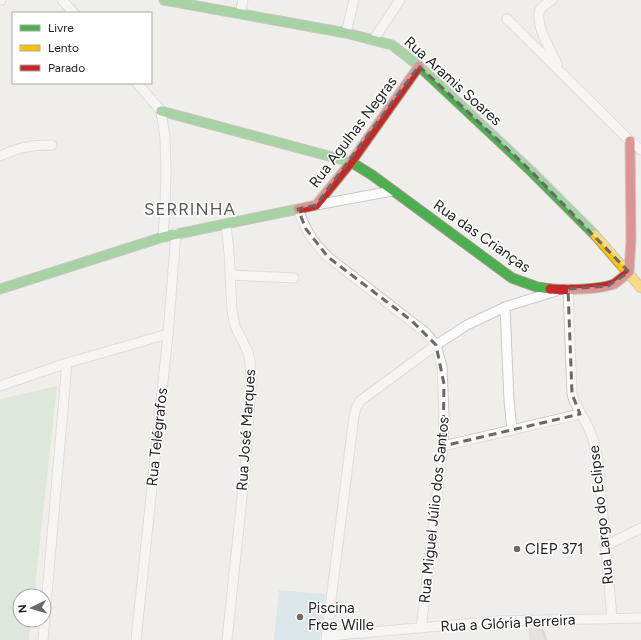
<svg xmlns="http://www.w3.org/2000/svg" width="641" height="640" viewBox="0 0 641 640" font-family="Figtree,sans-serif">
<style>
.cemetery{fill:#cadbca}
.water{fill:#bfdbe3}
.shadow{fill:#0003}
.building{fill:#d7d4d2;stroke:#d3d0cc}
.lines{fill:none;stroke-linecap:round;stroke-linejoin:round}
.street-casing{stroke:#c9c8c7;stroke-width:11}
.fast-casing{stroke:#999a82;stroke-width:11}
.slow-casing{stroke:#999a82;stroke-width:11}
.jam-casing{stroke:#999a82;stroke-width:11}
.street{stroke:#fdfcfc;stroke-width:9}
.fast{stroke:#4caf50;stroke-width:9}
.slow{stroke:#ffc107;stroke-width:9}
.jam{stroke:#c62828;stroke-width:9}
.marked{fill:none;stroke:#6a6968;stroke-width:3;stroke-dasharray:8 5;stroke-linejoin:round}
.poi-dot{fill:#6a6968;stroke:#fff;stroke-width:1.5}
.labels{text-anchor:middle;dominant-baseline:central;stroke-width:3;stroke-linejoin:round;paint-order:stroke}
.street-label{font-size:15px;fill:#222;stroke:#fff}
.poi-label{font-size:15px;fill:#222;stroke:#fff;text-anchor:start}
.quarter-label{font-size:17px;letter-spacing:1px;fill:#555;stroke:#fff}
</style>
<rect width="100%" height="100%" fill="#f0eeeb"/>
<!-- cemetery -->
<path class="cemetery" d="M 57,386 L 34,596 L 20,596 L 20,620 L 31,620 L 29,640 L 0,640 L 0,399 Z"/>
<!-- water -->
<path class="water" d="M 279,590 L 325,594 L 320,640 L 274,640 Z"/>
<!-- shadow -->
<path class="shadow" d="M 540,628 L 544,630 L 547,640 L 531,640 Z"/>
<!-- building -->
<path class="building" d="M 540,627 L 544,640 L 530,640 L 529,629 Z"/>
<g class="lines">
<defs>
<g id="street">
<path d="M 0,0 L 1,0"/>
<path d="M 62,0 L 74,13"/>
<path d="M 552,0 C 547,3 543,5 540,10 C 534,23 551,51 557,64"/>
<path d="M 240,14 L 243,0"/>
<path d="M 507,19 L 630,141 L 641,150"/>
<path d="M 346,33 L 354,0"/>
<path d="M 374,39 L 400,0"/>
<path d="M 137,83 L 161,111 L 165,138 L 166,170 L 165,208 L 163,237"/>
<path d="M 0,156 C 20,147 30,145 52,145"/>
<path d="M 316,205 L 392,191"/>
<path d="M 298,209 C 306,231 311,240 328,257 L 425,332 L 436,345 L 442,367 L 444,415 L 443,446 L 421,628"/>
<path d="M 226,224 L 229,252 L 232,310 L 235,326 L 248,352 L 250,362 L 251,385 L 245,469 L 227,640"/>
<path d="M 230,275 L 294,278"/>
<path d="M 568,289 L 572,394 C 575,407 584,417 589,429 C 594,439 596,450 598,460 L 612,618"/>
<path d="M 505,307 L 509,400 L 512,430"/>
<path d="M 0,386 L 67,363 L 168,334"/>
<path d="M 443,446 L 580,414"/>
<path d="M 605,546 L 641,528"/>
<path d="M 327,636 L 498,621 L 641,618"/>
<path d="M 43,640 L 67,363"/>
<path d="M 136,640 L 168,334 L 176,233"/>
<path d="M 326,640 L 354,416 L 356,408 L 360,401 L 436,345 L 467,325 L 505,307 L 556,291"/>
</g>
<g id="fast">
<path d="M 164,0 L 346,33 L 392,45 L 419,66 L 531,171 L 595,235"/>
<path d="M 161,111 L 351,162 L 372,175 L 512,278 L 537,287 L 550,289"/>
<path d="M 0,289 L 163,237 L 298,209"/>
</g>
<path id="slow" d="M 595,235 L 641,288"/>
<g id="jam">
<path d="M 298,209 L 316,205 L 351,162 L 419,66"/>
<path d="M 550,289 C 566,290 599,290 614,284 C 619,281 624,276 629,272 L 631,239 L 630,141"/>
</g>
</defs>
<!-- street casing -->
<use href="#street" class="street-casing"/>
<!-- fast casing -->
<use href="#fast" class="fast-casing"/>
<!-- slow casing -->
<use href="#slow" class="slow-casing"/>
<!-- jam casing -->
<use href="#jam" class="jam-casing"/>
<!-- street -->
<use href="#street" class="street"/>
<!-- fast -->
<use href="#fast" class="fast"/>
<!-- slow -->
<use href="#slow" class="slow"/>
<!-- jam -->
<use href="#jam" class="jam"/>
</g>
<!-- marked area -->
<path d="M0 0H641V640H0ZM 419,66 L 531,171 L 629,272 L 608,286 L 568,289 L 572,394 L 580,414 L 443,446 L 444,384 L 436,345 L 412,321 L 328,257 L 306,229 L 298,209 L 316,205 Z" fill="#f0eeeb" fill-opacity=".55" fill-rule="evenodd"/>
<path class="marked" d="M 419,66 L 531,171 L 629,272 L 608,286 L 568,289 L 572,394 L 580,414 L 443,446 L 444,384 L 436,345 L 412,321 L 328,257 L 306,229 L 298,209 L 316,205 Z"/>
<!-- markers -->
<g class="poi-dot">
<circle cx="517" cy="549" r="4"/>
<circle cx="300" cy="617" r="4"/>
</g>
<g class="labels">
<!-- street labels -->
<g class="street-label">
<text transform="translate(453 81) rotate(42)">Rua Aramis Soares</text>
<text transform="translate(353 132) rotate(-53)">Rua Agulhas Negras</text>
<text transform="translate(482 236) rotate(35)">Rua das Crianças</text>
<text transform="translate(246 430) rotate(-86)">Rua José Marques</text>
<text transform="translate(157 437) rotate(-84)">Rua Telégrafos</text>
<text transform="translate(434 510) rotate(-84)">Rua Miguel Júlio dos Santos</text>
<text transform="translate(601 515) rotate(-96)">Rua Largo do Eclipse</text>
<text transform="translate(508 623) rotate(-3)">Rua a Glória Perreira</text>
</g>
<!-- poi labels -->
<g class="poi-label">
<text x="525" y="549">CIEP 371</text>
<text x="308" y="608">Piscina<tspan x="308" dy="17">Free Wille</tspan></text>
</g>
<!-- quarter labels -->
<g class="quarter-label">
<text x="190" y="209">SERRINHA</text>
</g>
</g>
<!-- legend -->
<rect x="12" y="12" width="140" height="72" fill="#ffffff" stroke="#a7a7a7"/>
<rect x="20" y="25" width="20" height="6" fill="#4caf50" stroke="#a7a7a7"/>
<text x="48" y="32" font-size="12" fill="#222222">Livre</text>
<rect x="20" y="45" width="20" height="6" fill="#ffc107" stroke="#a7a7a7"/>
<text x="48" y="52" font-size="12" fill="#222222">Lento</text>
<rect x="20" y="65" width="20" height="6" fill="#c62828" stroke="#a7a7a7"/>
<text x="48" y="72" font-size="12" fill="#222222">Parado</text>
<!-- north arrow -->
<g transform="translate(32 608) rotate(265)"><circle r="19" fill="#ffffff" stroke="#a7a7a7"/>
<path d="M0-3L7 15L0 10L-7 15Z" fill="#6a6968"/>
<text y="-6" font-size="11" font-weight="bold" text-anchor="middle" fill="#222222">N</text>
</g>
</svg>
